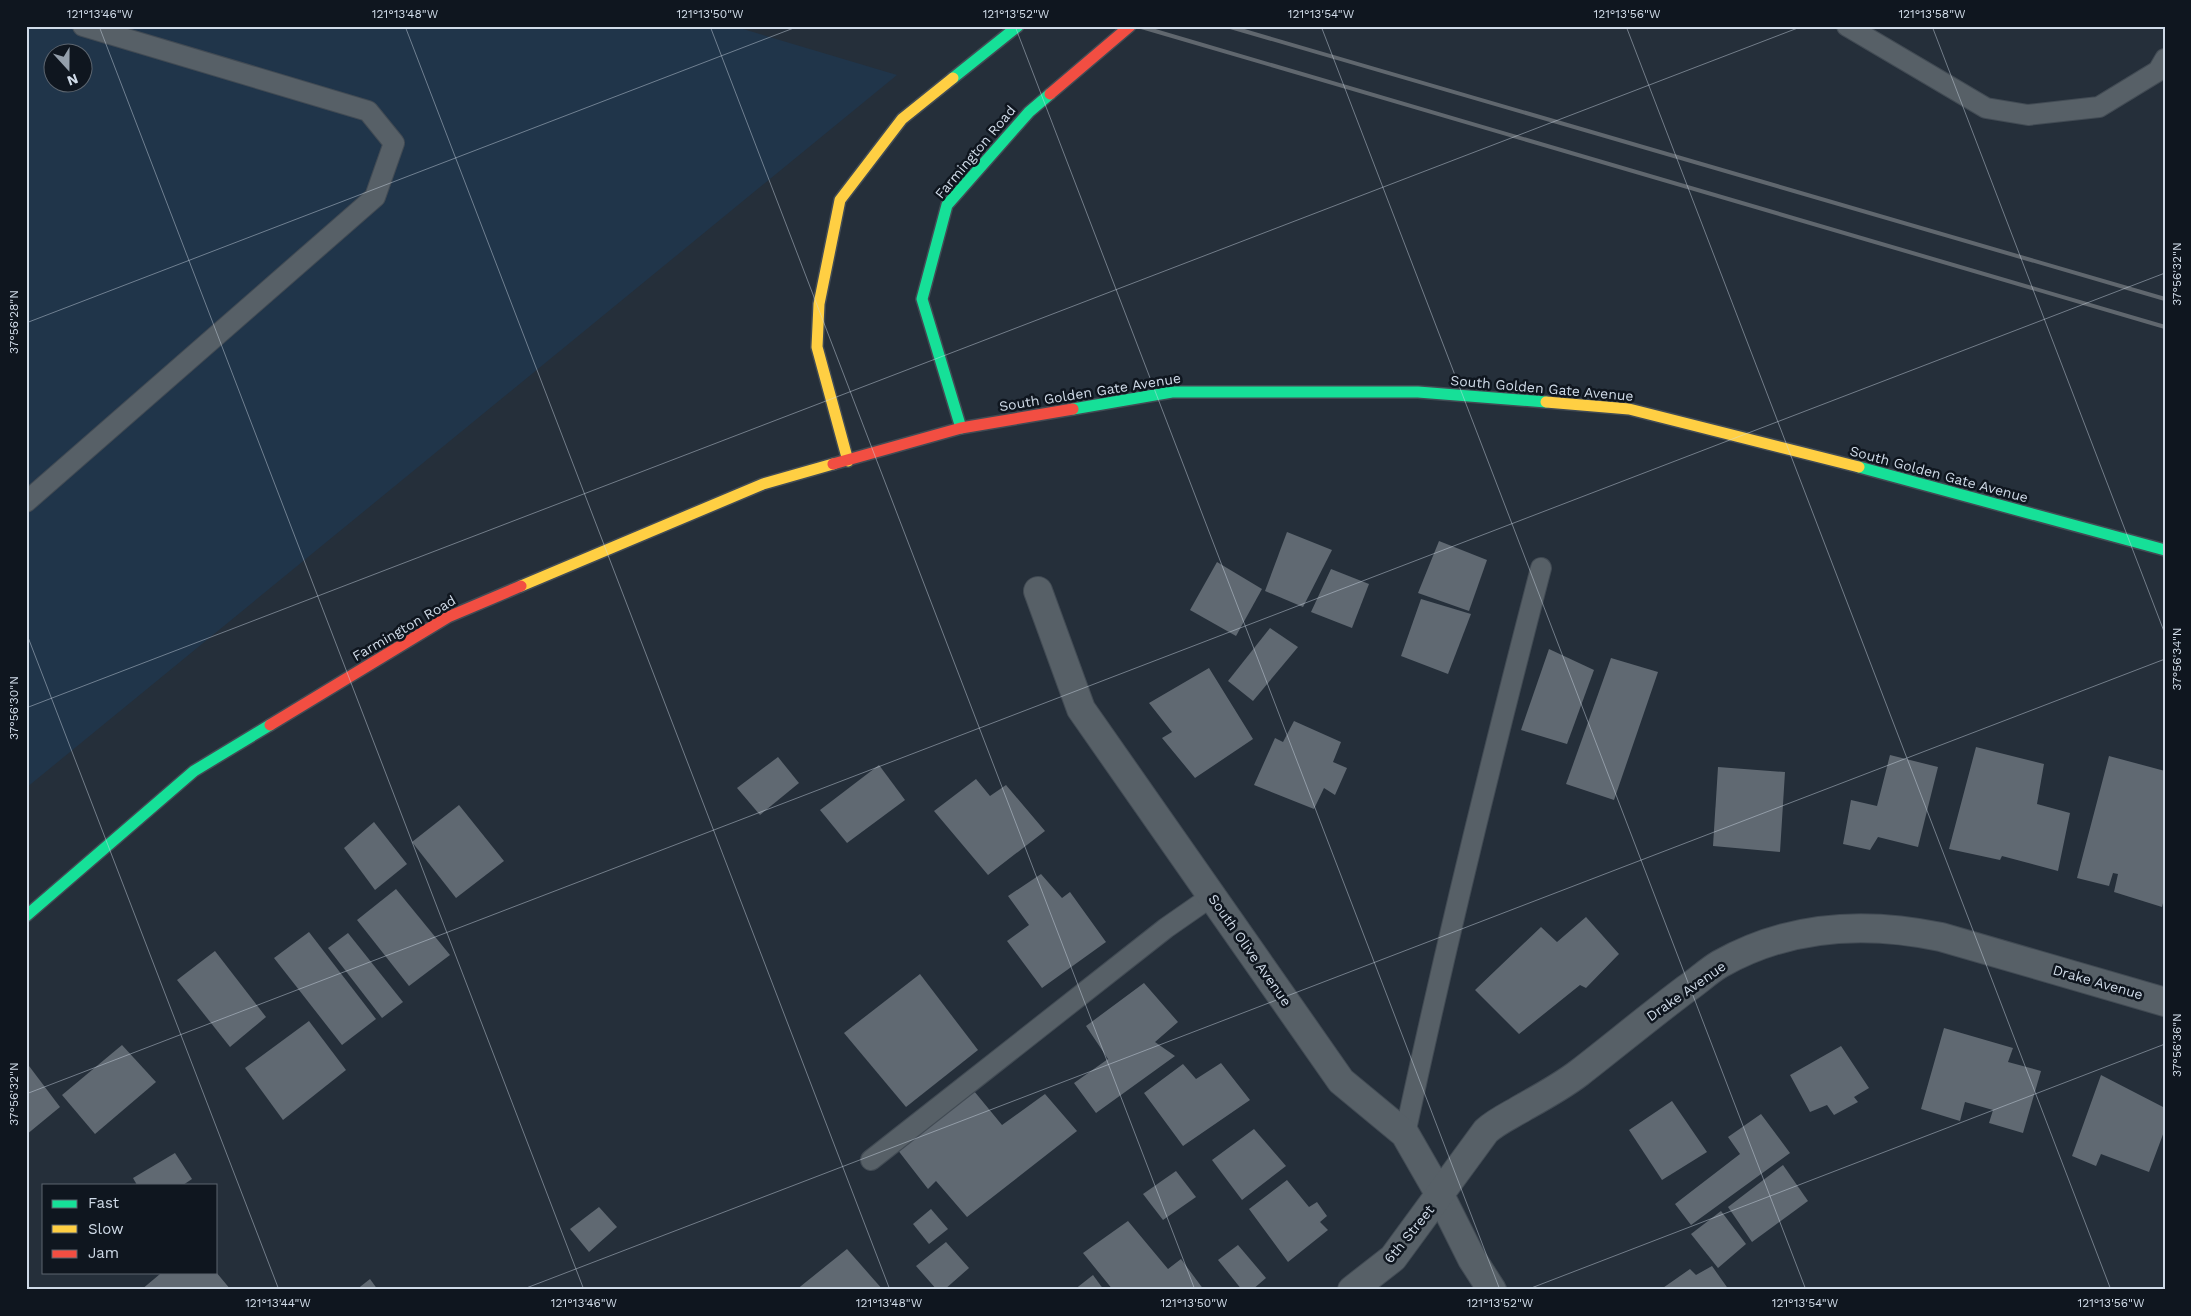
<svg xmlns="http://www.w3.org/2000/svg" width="2191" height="1316" viewBox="0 0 2191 1316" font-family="'Work Sans',sans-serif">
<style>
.built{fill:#20354a;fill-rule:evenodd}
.building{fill:#606972}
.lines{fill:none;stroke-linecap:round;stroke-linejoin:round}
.lane-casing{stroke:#424b54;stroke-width:22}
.street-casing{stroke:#424b54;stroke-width:30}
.fast-casing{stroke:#424b54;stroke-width:14}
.slow-casing{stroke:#424b54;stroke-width:14}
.jam-casing{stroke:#424b54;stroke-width:14}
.lane{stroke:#576067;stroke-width:20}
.street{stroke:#576067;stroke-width:28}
.fast{stroke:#16e098;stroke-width:11}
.slow{stroke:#ffcf43;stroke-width:11}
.jam{stroke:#f24e42;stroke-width:11}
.rail{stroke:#60676e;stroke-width:4}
.ticks{fill:none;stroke:#d0dbe8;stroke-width:1;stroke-opacity:0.45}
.labels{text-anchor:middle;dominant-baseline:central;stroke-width:5;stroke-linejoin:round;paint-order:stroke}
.street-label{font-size:14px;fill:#d0dbe8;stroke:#0f161f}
.neatline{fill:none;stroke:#d0dbe8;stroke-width:2}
.ticks-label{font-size:12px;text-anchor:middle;fill:#d0dbe8}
</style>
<rect width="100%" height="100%" fill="#252f3a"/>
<!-- built -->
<path class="built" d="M 26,26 L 733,26 L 897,75 L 26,788 ZM 52,52 L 82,52 L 82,82 L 52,82 Z"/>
<!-- building -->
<g class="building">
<path d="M 1287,532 L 1332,550 L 1303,607 L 1265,591 Z"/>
<path d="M 1439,541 L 1487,560 L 1469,611 L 1418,593 Z"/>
<path d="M 1217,562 L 1262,589 L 1236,636 L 1190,610 Z"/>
<path d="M 1331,569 L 1369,584 L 1352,628 L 1311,612 Z"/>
<path d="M 1421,599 L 1471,614 L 1448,674 L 1401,656 Z"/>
<path d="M 1270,628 L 1298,647 L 1253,701 L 1228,681 Z"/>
<path d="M 1549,649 L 1594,670 L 1567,744 L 1521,730 Z"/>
<path d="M 1611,658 L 1658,672 L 1614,800 L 1566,784 Z"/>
<path d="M 1209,668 L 1253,739 L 1195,778 L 1162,738 L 1172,732 L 1149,703 Z"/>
<path d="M 1294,721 L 1341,742 L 1333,762 L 1347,768 L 1335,795 L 1324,788 L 1314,809 L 1254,785 L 1275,738 L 1283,742 Z"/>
<path d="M 1976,747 L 2044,764 L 2037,804 L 2070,813 L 2058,871 L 2002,856 L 2000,860 L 1949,849 Z"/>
<path d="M 1890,755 L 1938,767 L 1918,847 L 1878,837 L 1870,850 L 1843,844 L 1851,800 L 1877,806 Z"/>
<path d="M 2109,756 L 2165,771 L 2165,895 L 2162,907 L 2114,892 L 2118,874 L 2113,873 L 2109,886 L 2077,878 Z"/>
<path d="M 778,757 L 799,783 L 760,815 L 737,788 Z"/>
<path d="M 879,765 L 905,800 L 847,843 L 820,810 Z"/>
<path d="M 1718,767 L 1785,772 L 1780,852 L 1713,846 Z"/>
<path d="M 976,779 L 990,796 L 1006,785 L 1045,831 L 988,875 L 934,811 Z"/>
<path d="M 459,805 L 504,861 L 456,898 L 412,842 Z"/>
<path d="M 374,822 L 407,864 L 375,890 L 344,848 Z"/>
<path d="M 1041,874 L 1062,898 L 1070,892 L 1106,942 L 1042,988 L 1007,941 L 1029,925 L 1008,896 Z"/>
<path d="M 396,889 L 450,955 L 409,986 L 357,920 Z"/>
<path d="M 1586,917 L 1619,954 L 1586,988 L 1580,985 L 1519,1034 L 1475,990 L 1541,927 L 1557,942 Z"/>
<path d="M 309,932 L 376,1019 L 342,1045 L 274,958 Z"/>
<path d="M 348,933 L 403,1002 L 382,1018 L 328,948 Z"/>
<path d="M 215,951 L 266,1017 L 230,1047 L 177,980 Z"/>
<path d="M 920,974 L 978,1050 L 906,1107 L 844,1033 Z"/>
<path d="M 1144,983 L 1178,1022 L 1155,1042 L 1175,1056 L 1096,1113 L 1074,1083 L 1108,1059 L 1086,1026 Z"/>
<path d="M 309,1021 L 346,1070 L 283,1120 L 245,1068 Z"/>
<path d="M 1944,1028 L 2013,1048 L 2008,1062 L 2041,1071 L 2023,1133 L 1989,1123 L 1993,1110 L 1965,1102 L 1960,1121 L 1921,1109 Z"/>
<path d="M 122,1045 L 156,1082 L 95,1134 L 62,1095 Z"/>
<path d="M 1841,1046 L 1869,1088 L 1854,1097 L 1858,1102 L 1834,1115 L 1827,1105 L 1810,1112 L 1790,1075 Z"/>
<path d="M 26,1062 L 60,1107 L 26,1135 Z"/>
<path d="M 1221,1063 L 1250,1100 L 1183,1146 L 1144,1093 L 1183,1064 L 1196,1079 Z"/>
<path d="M 2101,1075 L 2165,1108 L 2165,1129 L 2149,1172 L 2101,1154 L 2096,1166 L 2072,1156 Z"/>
<path d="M 974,1091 L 1002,1125 L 1045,1094 L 1077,1131 L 967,1217 L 936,1181 L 928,1189 L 897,1149 Z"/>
<path d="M 1672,1101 L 1707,1152 L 1662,1180 L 1629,1130 Z"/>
<path d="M 1761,1114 L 1790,1153 L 1691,1225 L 1675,1204 L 1740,1154 L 1728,1137 Z"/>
<path d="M 1254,1129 L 1286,1166 L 1242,1200 L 1212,1160 Z"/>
<path d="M 175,1153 L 192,1179 L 183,1185 L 137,1185 L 133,1178 Z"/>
<path d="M 1783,1165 L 1808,1201 L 1752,1242 L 1728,1207 Z"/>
<path d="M 1176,1171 L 1196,1197 L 1163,1220 L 1143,1194 Z"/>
<path d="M 1287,1180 L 1309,1207 L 1317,1202 L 1327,1216 L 1320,1222 L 1328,1230 L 1288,1262 L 1249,1209 Z"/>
<path d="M 599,1207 L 617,1227 L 589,1252 L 570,1229 Z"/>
<path d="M 931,1209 L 948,1229 L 929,1244 L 913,1224 Z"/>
<path d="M 1721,1211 L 1746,1244 L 1718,1268 L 1691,1234 Z"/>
<path d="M 1128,1221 L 1168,1269 L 1181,1259 L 1204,1290 L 1113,1290 L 1083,1253 Z"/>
<path d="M 946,1242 L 969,1268 L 944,1290 L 937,1290 L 916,1266 Z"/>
<path d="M 1238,1245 L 1266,1278 L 1252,1290 L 1242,1290 L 1218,1260 Z"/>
<path d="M 847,1249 L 883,1290 L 796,1290 Z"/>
<path d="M 1712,1266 L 1729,1290 L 1660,1290 L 1690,1269 L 1696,1275 Z"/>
<path d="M 159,1272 L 216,1272 L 231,1290 L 141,1290 L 160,1274 Z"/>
<path d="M 1093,1275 L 1104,1290 L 1074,1290 Z"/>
<path d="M 370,1279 L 378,1290 L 356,1290 Z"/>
</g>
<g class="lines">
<defs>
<g id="lane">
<path d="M 1847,26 L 1986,108 L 2028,115 L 2099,107 L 2158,71 L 2165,59"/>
<path d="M 26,502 L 375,197 L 394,143 L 368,111 L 83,26"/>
<path d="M 1405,1134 C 1446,944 1492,756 1541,568"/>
<path d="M 871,1160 L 1166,928 L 1212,896"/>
</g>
<g id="street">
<path d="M 1038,591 L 1081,709 L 1341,1081 L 1405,1134 L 1440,1195 L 1472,1259 L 1492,1290"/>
<path d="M 1352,1290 L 1393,1258 L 1486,1131 C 1497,1121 1511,1115 1524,1107 C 1542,1097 1562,1086 1579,1073 C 1615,1045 1650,1016 1686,989 C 1698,981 1708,971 1720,964 C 1789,925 1865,921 1941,937 L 2165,1002"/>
</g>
<g id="fast">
<path d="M 953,78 L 1018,26"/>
<path d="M 1073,409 L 1172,392 L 1418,392 L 1546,402"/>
<path d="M 961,428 L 922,299 L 947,205 L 1029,112 L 1050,94"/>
<path d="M 1859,467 L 2165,550"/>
<path d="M 26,916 L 194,771 L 270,725"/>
</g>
<g id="slow">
<path d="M 1546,402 L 1629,409 L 1859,467"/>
<path d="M 848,461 L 817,347 L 819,304 L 840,200 L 902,119 L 953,78"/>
<path d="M 521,586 L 763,484 L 833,464"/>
</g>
<g id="jam">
<path d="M 1050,94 L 1130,26"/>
<path d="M 833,464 L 961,428 L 1073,409"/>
<path d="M 270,725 L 448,617 L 521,586"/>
</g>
</defs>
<!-- lane casing -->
<use href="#lane" class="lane-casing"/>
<!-- street casing -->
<use href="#street" class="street-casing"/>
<!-- fast casing -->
<use href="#fast" class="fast-casing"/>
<!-- slow casing -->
<use href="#slow" class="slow-casing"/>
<!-- jam casing -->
<use href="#jam" class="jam-casing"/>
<!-- lane -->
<use href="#lane" class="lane"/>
<!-- street -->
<use href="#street" class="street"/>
<!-- fast -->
<use href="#fast" class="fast"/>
<!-- slow -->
<use href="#slow" class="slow"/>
<!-- jam -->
<use href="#jam" class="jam"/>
<!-- rail -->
<g class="rail">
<path d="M 1138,26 L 2165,327"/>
<path d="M 1227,26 L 2165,299"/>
</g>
</g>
<!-- ticks -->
<path class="ticks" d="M 99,26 L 584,1290M 405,26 L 890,1290M 710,26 L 1195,1290M 1015,26 L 1500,1290M 1321,26 L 1806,1290M 1626,26 L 2111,1290M 1932,26 L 2165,634M 26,323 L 799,26M 26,632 L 279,1290M 26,708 L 1803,26M 26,1094 L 2165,273M 521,1290 L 2165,659M 1526,1290 L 2165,1044"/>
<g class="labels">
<!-- street labels -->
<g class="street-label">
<text transform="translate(975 152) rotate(-50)">Farmington Road</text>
<text transform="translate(1542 388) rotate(5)">South Golden Gate Avenue</text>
<text transform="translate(1090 392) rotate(-9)">South Golden Gate Avenue</text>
<text transform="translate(1939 474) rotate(15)">South Golden Gate Avenue</text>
<text transform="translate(404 628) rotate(-30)">Farmington Road</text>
<text transform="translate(1250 950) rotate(55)">South Olive Avenue</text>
<text transform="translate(2098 982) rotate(16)">Drake Avenue</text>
<text transform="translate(1686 991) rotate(-35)">Drake Avenue</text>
<text transform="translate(1409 1234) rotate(-51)">6th Street</text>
</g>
</g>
<!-- border -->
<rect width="2191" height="1316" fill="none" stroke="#0f161f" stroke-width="55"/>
<!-- legend -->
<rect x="42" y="1184" width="175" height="90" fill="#0f161f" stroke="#5c656f"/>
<rect x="52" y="1200" width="25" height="8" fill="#16e098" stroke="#5c656f"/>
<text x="88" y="1208" font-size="15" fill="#d0dbe8">Fast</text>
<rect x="52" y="1225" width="25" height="8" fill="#ffcf43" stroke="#5c656f"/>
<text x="88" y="1234" font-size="15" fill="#d0dbe8">Slow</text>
<rect x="52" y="1250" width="25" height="8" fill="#f24e42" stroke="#5c656f"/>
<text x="88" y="1258" font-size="15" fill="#d0dbe8">Jam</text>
<!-- north arrow -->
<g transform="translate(68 68) rotate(159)"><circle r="24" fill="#0f161f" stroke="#5c656f"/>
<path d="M0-4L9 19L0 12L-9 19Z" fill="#949fab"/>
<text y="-8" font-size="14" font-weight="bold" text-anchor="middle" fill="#d0dbe8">N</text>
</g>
<rect x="28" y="28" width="2136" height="1260" class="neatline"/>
<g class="ticks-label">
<text x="100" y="18">121°13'46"W</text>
<text x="405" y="18">121°13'48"W</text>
<text x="710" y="18">121°13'50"W</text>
<text x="1016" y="18">121°13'52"W</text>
<text x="1321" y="18">121°13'54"W</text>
<text x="1627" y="18">121°13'56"W</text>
<text x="1932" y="18">121°13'58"W</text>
<text transform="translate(2177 274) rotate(-90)" y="4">37°56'32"N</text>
<text transform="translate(14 322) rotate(-90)" y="4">37°56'28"N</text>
<text transform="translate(2177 659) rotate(-90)" y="4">37°56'34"N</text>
<text transform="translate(14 708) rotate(-90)" y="4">37°56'30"N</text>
<text transform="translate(2177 1045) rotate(-90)" y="4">37°56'36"N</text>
<text transform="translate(14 1094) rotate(-90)" y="4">37°56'32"N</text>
<text x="278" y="1307">121°13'44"W</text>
<text x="584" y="1307">121°13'46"W</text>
<text x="889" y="1307">121°13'48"W</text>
<text x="1194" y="1307">121°13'50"W</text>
<text x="1500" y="1307">121°13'52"W</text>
<text x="1805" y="1307">121°13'54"W</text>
<text x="2111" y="1307">121°13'56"W</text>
</g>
</svg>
